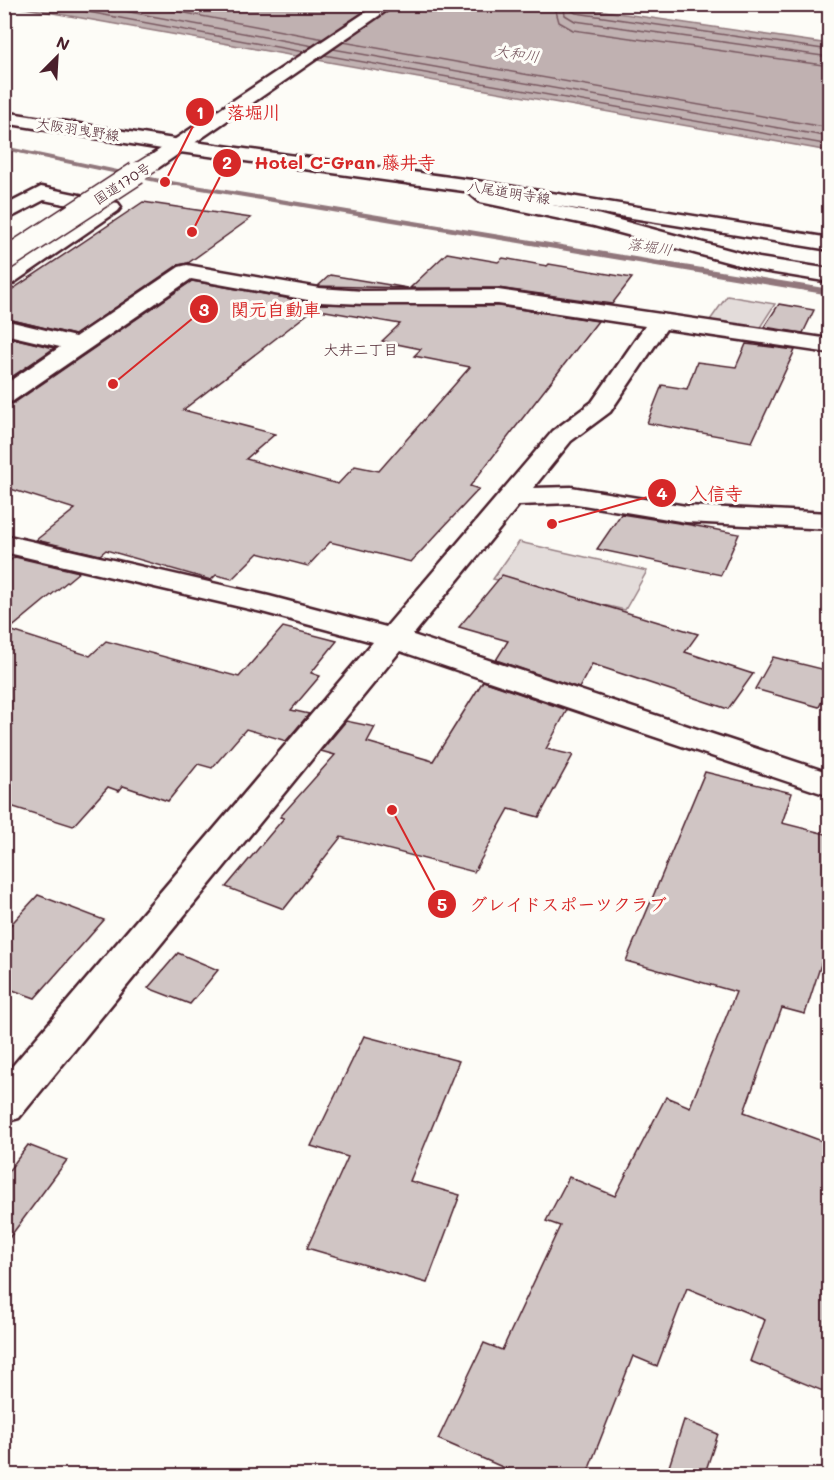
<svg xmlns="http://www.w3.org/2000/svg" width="834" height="1480" viewBox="0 0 834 1480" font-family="Mali,'Klee One',sans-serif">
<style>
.green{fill:#e3dcda;stroke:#967e82;stroke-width:1.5}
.water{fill:#c0b1b1;stroke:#91777b;stroke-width:1.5}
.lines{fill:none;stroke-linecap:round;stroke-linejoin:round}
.shore{stroke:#795961;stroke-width:1.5}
.stream{fill:#91777b;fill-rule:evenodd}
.building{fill:#d0c5c4;stroke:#4a1f2b;stroke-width:1.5;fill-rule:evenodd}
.minor-casing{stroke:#4a1f2b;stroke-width:5}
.major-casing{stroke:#4a1f2b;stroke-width:5}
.highway-casing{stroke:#4a1f2b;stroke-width:5}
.minor{fill:#fdfcf7;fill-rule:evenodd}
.major{fill:#fdfcf7;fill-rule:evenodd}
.highway{fill:#fdfcf7;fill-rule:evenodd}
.highway-bridge-far1-casing{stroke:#4a1f2b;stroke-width:20;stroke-linecap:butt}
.highway-bridge-casing{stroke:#4a1f2b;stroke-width:25;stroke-linecap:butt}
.highway-bridge-far1{stroke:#fdfcf7;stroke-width:17}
.highway-bridge{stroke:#fdfcf7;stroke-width:22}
.labels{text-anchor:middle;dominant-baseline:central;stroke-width:6;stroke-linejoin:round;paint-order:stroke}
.far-street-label{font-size:14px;fill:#4a1f2b;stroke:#fdfcf7}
.far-water-label{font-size:15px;font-style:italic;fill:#73525a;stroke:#fdfcf7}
.far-neighbourhood-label{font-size:15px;fill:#4a1f2b;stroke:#fdfcf7}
.leader{fill:none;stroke:#d62828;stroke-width:2}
.callout-dot{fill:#d62828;stroke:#fdfcf7;stroke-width:2}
.mark-label{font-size:18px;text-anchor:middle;font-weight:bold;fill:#fff}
.callout-label{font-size:18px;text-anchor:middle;font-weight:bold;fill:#d62828;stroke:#fdfcf7;stroke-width:6;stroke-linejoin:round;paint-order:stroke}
</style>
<rect width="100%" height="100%" fill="#fdfcf7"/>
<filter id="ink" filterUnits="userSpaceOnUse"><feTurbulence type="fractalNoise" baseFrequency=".0167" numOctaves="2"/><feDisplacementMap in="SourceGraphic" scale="12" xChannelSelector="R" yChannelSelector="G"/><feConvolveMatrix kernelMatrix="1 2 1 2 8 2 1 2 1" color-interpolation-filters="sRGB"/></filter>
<g filter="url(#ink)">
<!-- green -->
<g class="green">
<path d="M 727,296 L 775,304 L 757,332 L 708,323 Z"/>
<path d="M 519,542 L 647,571 L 625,610 L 493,579 Z"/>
</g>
<!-- water -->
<path class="water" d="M 556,4 L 829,44 L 829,151 L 8,5 Z"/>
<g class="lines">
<!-- shore -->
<g class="shore">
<path d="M 45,4 L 304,52"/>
<path d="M 87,4 L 313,46"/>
<path d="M 137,4 L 324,39"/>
<path d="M 554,4 L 559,22 L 573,30 L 830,66"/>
<path d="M 563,4 L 565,15 L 575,21 L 830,57"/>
<path d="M 570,4 L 571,10 L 576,13 L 830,50"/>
<path d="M 343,42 L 830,128"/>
<path d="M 333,49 L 830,137"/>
<path d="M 324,55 L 830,145"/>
</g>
<!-- stream -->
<path class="stream" d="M 4,146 L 165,180 L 830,289 L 830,295 L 165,184 L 4,150 Z"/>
</g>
<!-- building -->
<g class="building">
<path d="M 143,202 L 251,218 L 188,263 L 178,265 L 75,335 L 4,318 L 4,295 Z"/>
<path d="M 447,253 L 498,262 L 503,258 L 547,266 L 549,264 L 632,278 L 612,304 L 498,288 L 410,288 Z"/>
<path d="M 330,275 L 408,288 L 318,286 Z"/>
<path d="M 192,281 L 319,304 L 498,306 L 598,321 L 470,486 L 479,489 L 411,562 L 330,542 L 308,566 L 258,553 L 232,579 L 216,575 L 211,580 L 106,550 L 100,555 L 36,540 L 75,509 L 4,487 L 4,405 L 14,403 ZM 314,309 L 400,324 L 382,341 L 421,349 L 414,356 L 470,367 L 379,471 L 355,466 L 338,484 L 246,459 L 275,434 L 183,410 Z"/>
<path d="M 779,304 L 814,310 L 803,333 L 764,327 Z"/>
<path d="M 4,336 L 54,348 L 4,382 Z"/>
<path d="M 746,344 L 795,350 L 752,442 L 647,423 L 662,385 L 687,389 L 697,362 L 736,367 Z"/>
<path d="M 621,514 L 691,525 L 739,534 L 721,575 L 597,549 Z"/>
<path d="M 15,557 L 79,572 L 9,630 L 90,656 L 106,641 L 239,677 L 283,627 L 337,641 L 311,673 L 320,676 L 291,710 L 309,714 L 286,741 L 246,729 L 212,768 L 198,764 L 168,801 L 123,786 L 119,791 L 108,787 L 73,826 L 4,804 L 4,565 Z"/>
<path d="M 502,575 L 698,634 L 685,652 L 753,674 L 728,709 L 592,664 L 579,688 L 496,660 L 508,641 L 459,627 Z"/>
<path d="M 773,657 L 830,671 L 830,684 L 819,707 L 755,689 Z"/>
<path d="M 483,681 L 567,710 L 546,749 L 573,755 L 539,817 L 509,809 L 474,872 L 341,837 L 284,909 L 226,887 L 284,818 L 280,817 L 335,755 L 321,751 L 346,721 L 375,727 L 367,742 L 433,761 Z"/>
<path d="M 705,772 L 792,793 L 782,823 L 830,835 L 830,936 L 805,1014 L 782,1008 L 744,1112 L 830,1144 L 830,1394 L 750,1361 L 765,1320 L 687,1288 L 657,1366 L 633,1356 L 586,1476 L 523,1476 L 438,1439 L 484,1343 L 502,1350 L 560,1226 L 546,1221 L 569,1177 L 615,1196 L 666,1097 L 690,1107 L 736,992 L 626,961 Z"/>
<path d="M 38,895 L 104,920 L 35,998 L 4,987 L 4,932 Z"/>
<path d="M 178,953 L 218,970 L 190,1004 L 148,988 Z"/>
<path d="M 364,1036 L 459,1061 L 410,1181 L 460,1195 L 427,1283 L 307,1248 L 348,1157 L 311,1146 Z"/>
<path d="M 28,1145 L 67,1160 L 4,1245 L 4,1177 Z"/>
<path d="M 684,1420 L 718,1434 L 704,1476 L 666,1476 Z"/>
</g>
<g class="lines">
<defs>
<g id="minor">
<path d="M 471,180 L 478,182 L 493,193 L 597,214 L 759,258 L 830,269 L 830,282 L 757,270 L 594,226 L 480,202 L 461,186 L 464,182 Z"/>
<path d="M 41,187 L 118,203 L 121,207 L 118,211 L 12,284 L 4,285 L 4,269 L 94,210 L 44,200 L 4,221 L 4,206 Z"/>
<path d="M 187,265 L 319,288 L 363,291 L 498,290 L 830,339 L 830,353 L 666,329 L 610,412 L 571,441 L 533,488 L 571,487 L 686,506 L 830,513 L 830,529 L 686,522 L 571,503 L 519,505 L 413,635 L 830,773 L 830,796 L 400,651 L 19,1118 L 4,1122 L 4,1076 L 373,642 L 262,612 L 4,552 L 4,535 L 269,596 L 386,627 L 553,431 L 592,402 L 645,326 L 498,304 L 363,304 L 319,302 L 191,279 L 13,401 L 4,403 L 4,385 L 60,347 L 4,334 L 4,320 L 75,337 L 179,267 Z"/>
</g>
<path id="major" d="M 4,112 L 180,140 L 471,180 L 830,238 L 830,250 L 471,192 L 180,152 L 4,123 Z"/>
<path id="highway" d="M 378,4 L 396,4 L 158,168 L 144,168 L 141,164 L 144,160 Z"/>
</defs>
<!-- minor casing -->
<use href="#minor" class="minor-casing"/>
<!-- major casing -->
<use href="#major" class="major-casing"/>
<!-- highway casing -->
<use href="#highway" class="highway-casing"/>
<!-- minor -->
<use href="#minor" class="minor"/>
<!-- major -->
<use href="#major" class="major"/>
<!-- highway -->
<use href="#highway" class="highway"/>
<defs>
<path id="highway-bridge-far1" d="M 135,174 L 151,164"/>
<path id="highway-bridge" d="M 4,260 L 137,173"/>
</defs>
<!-- highway-bridge-far1 casing -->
<use href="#highway-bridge-far1" class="highway-bridge-far1-casing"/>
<!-- highway-bridge casing -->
<use href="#highway-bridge" class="highway-bridge-casing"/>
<!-- highway-bridge-far1 -->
<use href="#highway-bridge-far1" class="highway-bridge-far1"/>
<!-- highway-bridge -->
<use href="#highway-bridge" class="highway-bridge"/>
</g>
</g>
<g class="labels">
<!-- far-street labels -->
<g class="far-street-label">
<text transform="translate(78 129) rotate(9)">大阪羽曳野線</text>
<text transform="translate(122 183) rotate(-33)">国道170号</text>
<text transform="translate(509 192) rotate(9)">八尾道明寺線</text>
</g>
<!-- far-water labels -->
<g class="far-water-label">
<text transform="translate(517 53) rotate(9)">大和川</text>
<text transform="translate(650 246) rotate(9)">落堀川</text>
</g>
<!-- far-neighbourhood labels -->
<g class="far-neighbourhood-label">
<text x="361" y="349">大井二丁目</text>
</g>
</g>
<!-- callouts -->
<path class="leader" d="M165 182L200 112M192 232L227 163M113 384L204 309M552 524L662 493M392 810L442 904"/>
<g class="callout-dot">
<circle cx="165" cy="182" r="6"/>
<circle cx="192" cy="232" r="6"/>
<circle cx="113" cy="384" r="6"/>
<circle cx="552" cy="524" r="6"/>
<circle cx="392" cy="810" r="6"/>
<circle cx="200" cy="112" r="15"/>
<circle cx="227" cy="163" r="15"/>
<circle cx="204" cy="309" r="15"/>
<circle cx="662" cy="493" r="15"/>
<circle cx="442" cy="904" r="15"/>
</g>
<g class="mark-label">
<text x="200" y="119">1</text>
<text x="227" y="169">2</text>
<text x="204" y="316">3</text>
<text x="662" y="500">4</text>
<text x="442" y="911">5</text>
</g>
<g class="callout-label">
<text x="254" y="119">落堀川</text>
<text x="345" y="169">Hotel C-Gran 藤井寺</text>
<text x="276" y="316">関元自動車</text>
<text x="716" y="500">入信寺</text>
<text x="568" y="911">グレイドスポーツクラブ</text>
</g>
<!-- margin -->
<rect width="834" height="1480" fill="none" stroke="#fdfcf7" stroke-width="24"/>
<rect x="12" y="12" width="810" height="1456" fill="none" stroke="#4a1f2b" stroke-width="2" filter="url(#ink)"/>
<!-- north arrow -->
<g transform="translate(57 57) rotate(24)" stroke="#fdfcf7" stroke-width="4.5" paint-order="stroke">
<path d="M0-4.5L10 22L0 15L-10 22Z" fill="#4a1f2b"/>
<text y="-9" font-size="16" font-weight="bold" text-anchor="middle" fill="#4a1f2b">N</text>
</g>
</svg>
